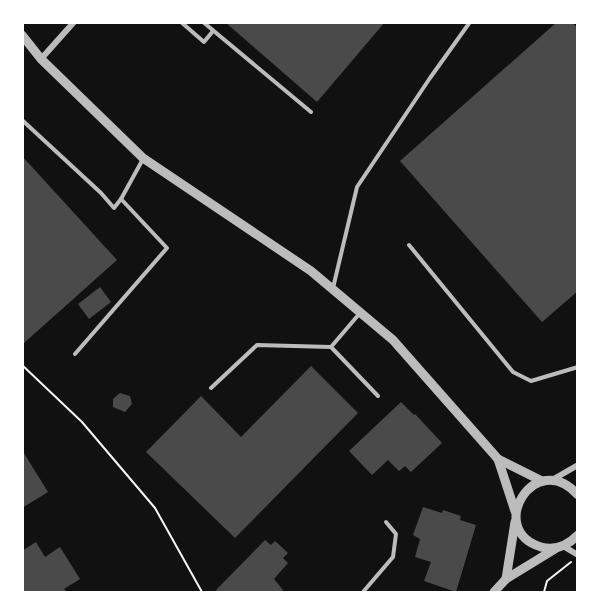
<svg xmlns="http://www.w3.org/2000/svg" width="600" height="615" viewBox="0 0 600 615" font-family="Manrope,sans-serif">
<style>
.building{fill:#4a4a4a}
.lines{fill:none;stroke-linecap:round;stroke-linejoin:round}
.path{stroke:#f5f5f5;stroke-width:2}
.service{stroke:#bcbcbc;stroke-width:4}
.minor{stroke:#bcbcbc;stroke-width:6}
.tertiary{stroke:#bcbcbc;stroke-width:9}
</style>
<rect width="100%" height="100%" fill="#111"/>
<!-- building -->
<g class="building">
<path d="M 225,22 L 385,22 L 317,102 Z"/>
<path d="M 557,22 L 572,22 L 578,29 L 578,291 L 542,322 L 400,161 Z"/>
<path d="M 22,156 L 117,260 L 24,343 L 22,341 Z"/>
<path d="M 100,287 L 111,302 L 89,319 L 78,304 Z"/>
<path d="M 311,366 L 358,413 L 235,538 L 146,452 L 201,396 L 241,437 Z"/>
<path d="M 120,393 L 130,396 L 132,404 L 125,412 L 113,407 L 113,399 Z"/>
<path d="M 401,402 L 414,415 L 415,414 L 442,443 L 411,472 L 405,466 L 399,471 L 388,460 L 372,475 L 349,451 Z"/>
<path d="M 22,450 L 48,492 L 22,508 Z"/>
<path d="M 423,507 L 442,513 L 443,510 L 461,516 L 460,520 L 476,525 L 456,592 L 424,581 L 431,562 L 415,557 L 420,539 L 413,535 Z"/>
<path d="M 265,540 L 271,545 L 275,541 L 288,553 L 283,558 L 288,563 L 274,579 L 283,590 L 281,592 L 218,592 L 216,590 Z"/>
<path d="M 36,542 L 45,557 L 60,547 L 80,579 L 64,589 L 67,592 L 22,592 L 22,551 Z"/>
</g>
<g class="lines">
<!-- path -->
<g class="path">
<path d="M 22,365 L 82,422 L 155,508 L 202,592"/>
<path d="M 544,592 L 547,581 L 571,562"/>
</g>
<!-- service -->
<g class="service">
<path d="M 181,22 L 204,42 L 213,31"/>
<path d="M 203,22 L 311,112"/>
<path d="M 22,120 L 101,193 L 114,208 L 121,199 L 143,159"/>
<path d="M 409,245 L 513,372 L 531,381 L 578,367"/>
<path d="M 333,288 L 357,187 L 430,78 L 470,22"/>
<path d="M 360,313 L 331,347 L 378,396"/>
<path d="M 75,354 L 167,248 L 121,199"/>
<path d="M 211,388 L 257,345 L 331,347"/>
<path d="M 363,592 L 393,557 L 396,534 L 386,522"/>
</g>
<!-- minor -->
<g class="minor">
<path d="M 41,59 L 74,22"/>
<path d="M 552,480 L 578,465"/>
<path d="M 563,546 L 578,555"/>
</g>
<!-- tertiary -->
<g class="tertiary">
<path d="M 22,35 L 41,59 L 143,158 L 311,271 L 393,340 L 498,459 L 542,481"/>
<path d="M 498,459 L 515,511"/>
<path d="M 578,495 C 535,447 485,530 541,547 C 555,551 568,545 578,535"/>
<path d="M 506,579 L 515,522"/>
<path d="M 494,592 L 506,579 L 555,549"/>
</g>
</g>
<!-- border -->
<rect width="600" height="615" fill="none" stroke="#ffffff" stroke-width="48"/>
</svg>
